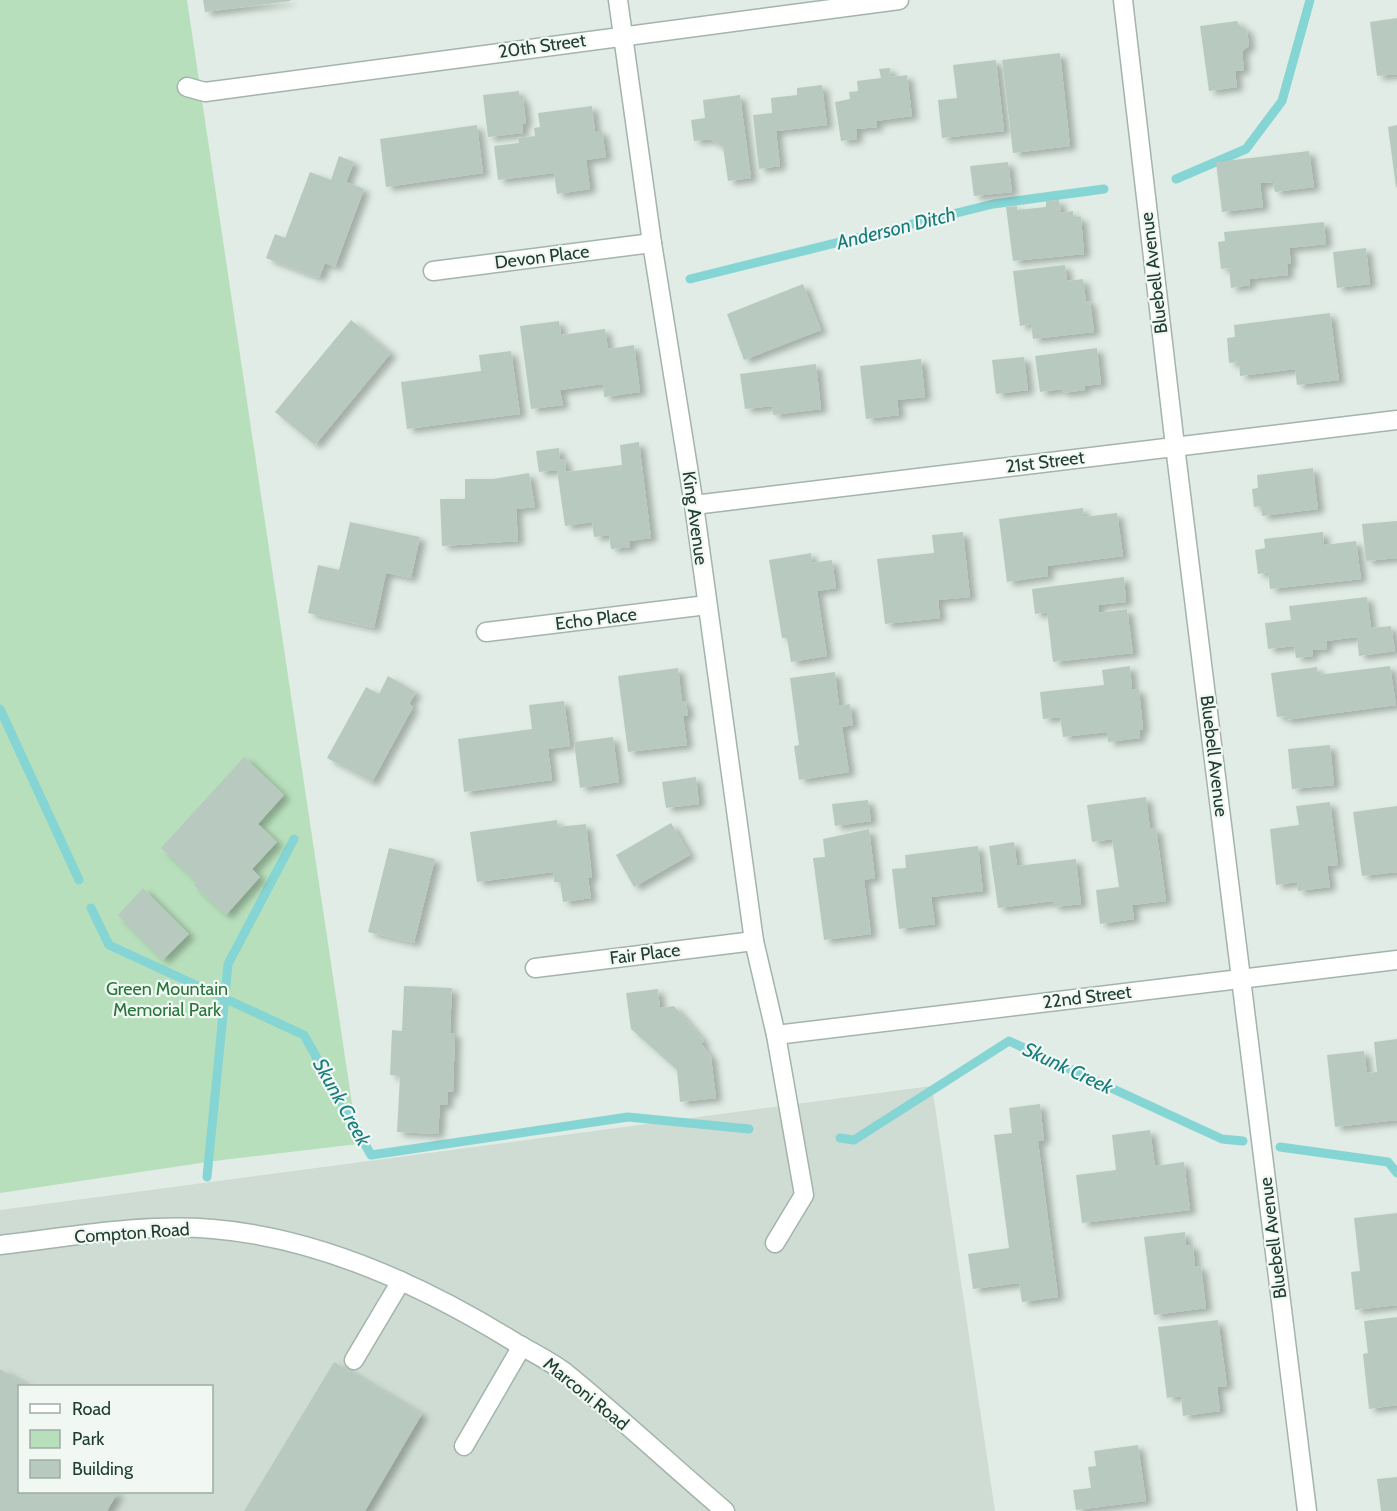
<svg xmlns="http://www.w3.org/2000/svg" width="1397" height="1511" viewBox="0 0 1397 1511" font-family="Cabin,sans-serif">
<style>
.built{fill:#cedcd4;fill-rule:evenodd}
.green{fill:#b8dfbc}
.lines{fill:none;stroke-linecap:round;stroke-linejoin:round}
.stream{stroke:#85d5d4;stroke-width:9}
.building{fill:#b8cac0;filter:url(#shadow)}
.minor-casing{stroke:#a3b4ab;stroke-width:21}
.minor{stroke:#fff;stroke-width:18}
.labels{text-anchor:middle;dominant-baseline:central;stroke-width:4.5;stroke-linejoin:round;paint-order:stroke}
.street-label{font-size:18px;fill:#203d31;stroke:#f1f8f3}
.park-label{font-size:18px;fill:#28763a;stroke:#f1f8f3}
.water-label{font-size:20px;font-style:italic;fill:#177c7d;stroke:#f1f8f3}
</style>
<defs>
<filter id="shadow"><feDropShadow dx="6" dy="4" stdDeviation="3" flood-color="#0004"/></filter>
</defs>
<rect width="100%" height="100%" fill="#e0ece5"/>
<!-- built -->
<path class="built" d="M 932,1086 L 995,1511 L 0,1511 L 0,1210 ZM 20,1386 L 212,1386 L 212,1492 L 20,1492 Z"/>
<!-- green -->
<path class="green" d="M 0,0 L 187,0 L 358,1144 L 214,1161 L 0,1193 Z"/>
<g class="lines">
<!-- stream -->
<g class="stream">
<path d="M 1176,179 L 1246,149 L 1282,101 L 1310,0"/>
<path d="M 690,279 L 993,204 L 1104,189"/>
<path d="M 0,709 L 79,880"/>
<path d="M 91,908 L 109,945 L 304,1035 L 371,1155 L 628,1117 L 749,1129"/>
<path d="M 840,1138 L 854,1140 L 1009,1041 L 1222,1139 L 1243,1141"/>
<path d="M 1280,1147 L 1388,1162 L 1397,1173"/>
<path d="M 207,1177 L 228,964 L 294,839"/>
</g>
</g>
<!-- building -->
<g class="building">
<path d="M 203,0 L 290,0 L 290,1 L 205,12 Z"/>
<path d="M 1397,18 L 1397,74 L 1377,76 L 1370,22 Z"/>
<path d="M 1237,21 L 1239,25 L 1247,30 L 1249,46 L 1242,51 L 1244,70 L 1235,71 L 1237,87 L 1209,91 L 1200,26 Z"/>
<path d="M 1060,53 L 1070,146 L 1013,153 L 1002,60 Z"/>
<path d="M 996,60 L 1004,131 L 942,138 L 938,100 L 957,98 L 953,65 Z"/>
<path d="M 890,68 L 891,77 L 907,75 L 912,116 L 876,121 L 877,127 L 856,129 L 857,139 L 841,141 L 835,102 L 850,99 L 849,92 L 858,91 L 857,81 L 881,78 L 879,69 Z"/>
<path d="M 822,85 L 827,125 L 776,131 L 780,166 L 759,169 L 753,115 L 772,113 L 771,98 L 797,95 L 797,88 Z"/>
<path d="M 519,91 L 519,98 L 523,98 L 526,123 L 522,124 L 523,133 L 488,137 L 483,95 Z"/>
<path d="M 740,95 L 751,178 L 728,181 L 723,147 L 710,139 L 694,141 L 691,120 L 705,118 L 703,100 Z"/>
<path d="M 592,106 L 595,131 L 602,131 L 606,157 L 586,160 L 590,189 L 557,194 L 554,173 L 498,180 L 494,146 L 519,143 L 518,138 L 535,136 L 534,128 L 540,127 L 538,113 Z"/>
<path d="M 477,125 L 483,173 L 386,187 L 380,139 Z"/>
<path d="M 1397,125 L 1397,187 L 1396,187 L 1388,127 Z"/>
<path d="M 1309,151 L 1314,187 L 1275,192 L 1273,182 L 1260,183 L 1263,207 L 1222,212 L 1216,162 Z"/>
<path d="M 339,156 L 354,162 L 346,182 L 364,189 L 335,267 L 325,263 L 319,278 L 266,258 L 275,234 L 285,238 L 310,172 L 331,180 Z"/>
<path d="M 1008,162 L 1012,192 L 974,196 L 970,166 Z"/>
<path d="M 1059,200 L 1061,213 L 1073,211 L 1073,217 L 1081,217 L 1084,254 L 1013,261 L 1006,207 L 1017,206 L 1017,210 L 1046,207 L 1046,201 Z"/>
<path d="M 1324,222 L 1326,244 L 1289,248 L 1291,263 L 1287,264 L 1288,275 L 1249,279 L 1250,285 L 1231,288 L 1229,268 L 1221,269 L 1218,242 L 1225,241 L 1224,232 Z"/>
<path d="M 1366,248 L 1370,284 L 1337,288 L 1333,252 Z"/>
<path d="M 1065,265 L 1067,281 L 1083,279 L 1086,302 L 1090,301 L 1094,332 L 1033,339 L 1031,324 L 1020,326 L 1013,271 Z"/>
<path d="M 803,284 L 821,330 L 744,360 L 727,314 Z"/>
<path d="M 1330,313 L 1339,380 L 1297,385 L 1295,369 L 1240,376 L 1239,362 L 1229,363 L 1227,338 L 1235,337 L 1234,325 Z"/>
<path d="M 351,320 L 391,353 L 315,445 L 275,412 Z"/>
<path d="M 559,321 L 561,335 L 605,329 L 608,349 L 634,345 L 640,392 L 604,397 L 603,384 L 560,390 L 563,405 L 531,409 L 520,326 Z"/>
<path d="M 1097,348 L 1101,384 L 1084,386 L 1085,390 L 1062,393 L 1062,389 L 1040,392 L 1035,356 Z"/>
<path d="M 511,351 L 520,414 L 407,429 L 401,382 L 481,371 L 479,355 Z"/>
<path d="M 1024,357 L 1028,390 L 996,394 L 992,360 Z"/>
<path d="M 921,359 L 925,397 L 897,400 L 899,415 L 866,419 L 860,366 Z"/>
<path d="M 816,364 L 821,409 L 773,415 L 772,406 L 745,409 L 740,374 Z"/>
<path d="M 639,442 L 651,538 L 630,541 L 630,547 L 611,549 L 609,535 L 594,537 L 592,522 L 565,526 L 557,470 L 539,472 L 536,451 L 559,448 L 560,459 L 565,459 L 566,472 L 622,465 L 620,445 Z"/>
<path d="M 1313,468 L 1318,509 L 1262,516 L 1261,506 L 1254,507 L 1252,489 L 1258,488 L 1257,475 Z"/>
<path d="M 529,473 L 535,507 L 516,509 L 518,541 L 442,546 L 440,499 L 465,499 L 465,479 L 493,479 Z"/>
<path d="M 1083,508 L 1084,517 L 1117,513 L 1123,556 L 1047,566 L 1048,576 L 1007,582 L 999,519 Z"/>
<path d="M 1397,521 L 1397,558 L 1366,561 L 1362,524 Z"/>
<path d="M 350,522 L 420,537 L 411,578 L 386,573 L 374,628 L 308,613 L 318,565 L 339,570 Z"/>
<path d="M 963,532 L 970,597 L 938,600 L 940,618 L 885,624 L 877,559 L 934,553 L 932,535 Z"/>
<path d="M 1323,532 L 1324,545 L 1356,541 L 1361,579 L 1270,589 L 1268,572 L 1258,574 L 1255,550 L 1265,548 L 1264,539 Z"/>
<path d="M 811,553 L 812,563 L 832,560 L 836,588 L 817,591 L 827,656 L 791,662 L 787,638 L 782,638 L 769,560 Z"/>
<path d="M 1124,577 L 1126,602 L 1098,605 L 1099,613 L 1127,609 L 1133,653 L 1053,662 L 1047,612 L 1035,614 L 1032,589 Z"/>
<path d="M 1367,597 L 1371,628 L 1391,626 L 1395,651 L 1359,656 L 1357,637 L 1326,641 L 1327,649 L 1312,650 L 1313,656 L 1296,658 L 1294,646 L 1268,649 L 1265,623 L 1291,620 L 1289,606 Z"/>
<path d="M 1130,666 L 1132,690 L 1139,689 L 1143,729 L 1139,730 L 1140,738 L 1108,742 L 1107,732 L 1063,737 L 1060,717 L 1043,719 L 1040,692 L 1104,685 L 1102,670 Z"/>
<path d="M 1390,666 L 1396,705 L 1285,720 L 1285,716 L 1277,717 L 1271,673 L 1317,667 L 1318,675 Z"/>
<path d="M 678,668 L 682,701 L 686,701 L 688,716 L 683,716 L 687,745 L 628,752 L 618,676 Z"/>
<path d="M 835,672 L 839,706 L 850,704 L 853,725 L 842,727 L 849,772 L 799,780 L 794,746 L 799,745 L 790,678 Z"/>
<path d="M 388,676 L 416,692 L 409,704 L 413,707 L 372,782 L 327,758 L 366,687 L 379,694 Z"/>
<path d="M 564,701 L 570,746 L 548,749 L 552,780 L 464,792 L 458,739 L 532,729 L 529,705 Z"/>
<path d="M 613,737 L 619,782 L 580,788 L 574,742 Z"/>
<path d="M 1330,745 L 1334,785 L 1292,789 L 1288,749 Z"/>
<path d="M 244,757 L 284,795 L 258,824 L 277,842 L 252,869 L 260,877 L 226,915 L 194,885 L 197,881 L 161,848 Z"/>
<path d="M 696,777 L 699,804 L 666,808 L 662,782 Z"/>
<path d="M 1146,797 L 1150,829 L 1156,828 L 1166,901 L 1132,905 L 1134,919 L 1100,924 L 1096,890 L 1119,887 L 1112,839 L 1092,842 L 1087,805 Z"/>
<path d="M 868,800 L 871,821 L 835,826 L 832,804 Z"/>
<path d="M 1330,802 L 1338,865 L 1327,866 L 1330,887 L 1298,891 L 1297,882 L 1276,885 L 1270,829 L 1299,825 L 1296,806 Z"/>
<path d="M 1397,806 L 1397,872 L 1362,876 L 1353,812 Z"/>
<path d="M 557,820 L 557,827 L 586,824 L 592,877 L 588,878 L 591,898 L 563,902 L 560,882 L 554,882 L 553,872 L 477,882 L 470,832 Z"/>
<path d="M 671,823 L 690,855 L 634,887 L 616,855 Z"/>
<path d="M 869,829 L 875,878 L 864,880 L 871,934 L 824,940 L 813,858 L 825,857 L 823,839 Z"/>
<path d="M 1014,842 L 1017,866 L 1076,859 L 1081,904 L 1053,907 L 1053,901 L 998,908 L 989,846 Z"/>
<path d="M 978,846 L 983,891 L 931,897 L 935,924 L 899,929 L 892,869 L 906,868 L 905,855 Z"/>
<path d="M 389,848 L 435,859 L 414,943 L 368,932 Z"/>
<path d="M 143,888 L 189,934 L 163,960 L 118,915 Z"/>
<path d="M 404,986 L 452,988 L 450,1033 L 455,1033 L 453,1092 L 448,1092 L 447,1105 L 440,1105 L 438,1134 L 397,1132 L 400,1076 L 390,1075 L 392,1030 L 402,1031 Z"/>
<path d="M 658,989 L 660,1008 L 674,1006 L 704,1041 L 701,1043 L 711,1057 L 716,1098 L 680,1102 L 677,1070 L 631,1029 L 626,993 Z"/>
<path d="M 1397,1039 L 1397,1120 L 1335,1127 L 1327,1055 L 1364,1051 L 1367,1073 L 1377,1072 L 1374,1042 Z"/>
<path d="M 1040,1104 L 1044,1140 L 1038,1141 L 1058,1297 L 1022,1302 L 1019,1283 L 973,1289 L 968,1254 L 1009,1248 L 994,1135 L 1012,1133 L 1009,1108 Z"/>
<path d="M 1150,1130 L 1155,1166 L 1184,1162 L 1190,1210 L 1082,1223 L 1076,1175 L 1116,1170 L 1112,1135 Z"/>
<path d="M 1397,1213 L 1397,1305 L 1355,1310 L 1351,1272 L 1360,1271 L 1354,1218 Z"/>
<path d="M 1185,1232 L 1186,1245 L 1193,1245 L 1195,1267 L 1201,1266 L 1206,1308 L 1154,1315 L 1144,1237 Z"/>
<path d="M 1397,1317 L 1397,1405 L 1369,1409 L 1363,1354 L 1368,1353 L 1364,1321 Z"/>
<path d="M 1218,1320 L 1227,1386 L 1217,1387 L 1220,1411 L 1183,1416 L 1181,1396 L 1167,1398 L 1158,1327 Z"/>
<path d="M 334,1362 L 422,1414 L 365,1511 L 244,1511 Z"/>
<path d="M 0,1369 L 29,1386 L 20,1386 L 20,1492 L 118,1492 L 107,1511 L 0,1511 Z"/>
<path d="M 1138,1445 L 1146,1501 L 1076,1510 L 1073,1490 L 1091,1488 L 1088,1467 L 1096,1466 L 1094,1451 Z"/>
<path d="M 1397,1477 L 1397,1511 L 1381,1511 L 1377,1479 Z"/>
</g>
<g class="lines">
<defs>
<g id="minor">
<path d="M 618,0 L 652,243 L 694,505 L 754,941 L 776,1035 L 804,1195 L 775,1243"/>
<path d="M 1123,0 L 1175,446 L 1307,1511"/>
<path d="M 187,87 L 205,92 L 899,0"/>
<path d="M 433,271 L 652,243"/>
<path d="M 694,505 L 1397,420"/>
<path d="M 486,632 L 707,605"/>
<path d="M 535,968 L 754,941"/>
<path d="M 776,1035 L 1397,960"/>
<path d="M 0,1245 C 70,1237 142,1223 213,1229 C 320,1238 426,1287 516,1343 C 533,1353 552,1362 567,1374 C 621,1418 672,1466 725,1511"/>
<path d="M 354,1360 L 401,1281"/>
<path d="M 464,1446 L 522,1346"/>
</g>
</defs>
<!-- minor casing -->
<use href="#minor" class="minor-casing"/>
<!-- minor -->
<use href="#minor" class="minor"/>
</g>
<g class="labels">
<!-- street labels -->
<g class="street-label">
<text transform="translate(542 46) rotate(-8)">20th Street</text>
<text transform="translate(542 257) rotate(-7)">Devon Place</text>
<text transform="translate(1154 273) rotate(-97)">Bluebell Avenue</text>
<text transform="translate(1045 462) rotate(-7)">21st Street</text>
<text transform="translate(695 518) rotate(82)">King Avenue</text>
<text transform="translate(596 619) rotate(-7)">Echo Place</text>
<text transform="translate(1214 756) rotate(83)">Bluebell Avenue</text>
<text transform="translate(645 954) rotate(-7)">Fair Place</text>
<text transform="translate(1087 997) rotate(-7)">22nd Street</text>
<text transform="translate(132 1233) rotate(-4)">Compton Road</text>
<text transform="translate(1273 1238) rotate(-97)">Bluebell Avenue</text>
<text transform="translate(586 1394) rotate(39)">Marconi Road</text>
</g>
<!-- park labels -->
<g class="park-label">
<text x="167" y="989">Green Mountain<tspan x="167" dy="21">Memorial Park</tspan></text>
</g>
<!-- water labels -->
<g class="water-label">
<text transform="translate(896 228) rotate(-14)">Anderson Ditch</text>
<text transform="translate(1068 1068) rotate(25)">Skunk Creek</text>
<text transform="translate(342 1102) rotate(61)">Skunk Creek</text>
</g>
</g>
<!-- legend -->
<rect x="18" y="1385" width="195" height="108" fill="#f1f8f3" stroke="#9dada5" stroke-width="1.5"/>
<rect x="30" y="1404" width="30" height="9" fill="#ffffff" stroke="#9dada5" stroke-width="1.5"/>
<text x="72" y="1415" font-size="18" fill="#203d31">Road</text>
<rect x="30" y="1430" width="30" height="18" fill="#b8dfbc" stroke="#9dada5" stroke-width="1.5"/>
<text x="72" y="1445" font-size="18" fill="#203d31">Park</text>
<rect x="30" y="1460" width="30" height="18" fill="#b8cac0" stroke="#9dada5" stroke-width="1.5"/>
<text x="72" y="1475" font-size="18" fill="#203d31">Building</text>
</svg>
